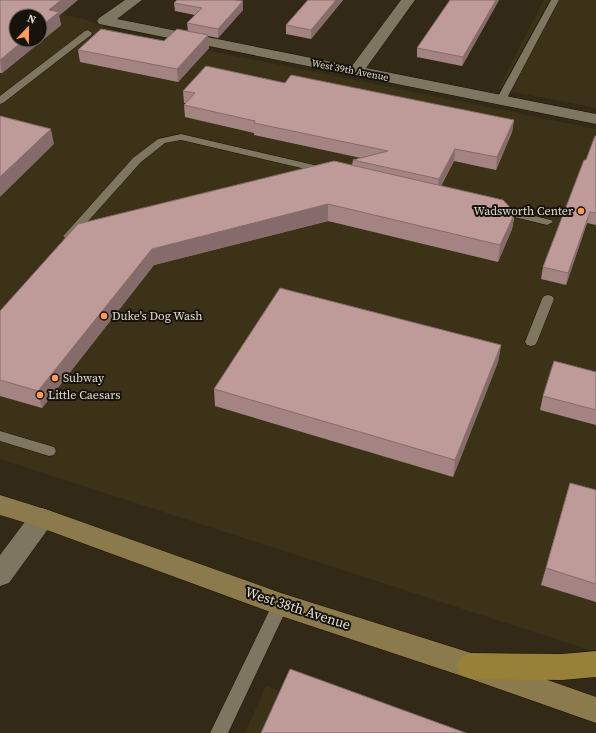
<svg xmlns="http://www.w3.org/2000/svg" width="596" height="733" viewBox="0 0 596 733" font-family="'Source Serif 4',serif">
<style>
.built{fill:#3c3217;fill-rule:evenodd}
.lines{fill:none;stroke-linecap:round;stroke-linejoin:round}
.lane-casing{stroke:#1a1302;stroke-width:1}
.street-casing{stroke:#1a1302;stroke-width:1}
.secondary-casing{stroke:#1a1302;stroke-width:1}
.primary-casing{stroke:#1a1302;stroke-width:1}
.lane{fill:#7f7661;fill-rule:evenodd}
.street{fill:#7f7661;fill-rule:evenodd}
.secondary{fill:#8b7b4c;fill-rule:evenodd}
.primary{fill:#978038;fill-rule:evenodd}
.wall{fill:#a38483}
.shaded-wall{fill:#856c6a}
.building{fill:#be9a98;stroke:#856c6a}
.poi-dot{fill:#ff9b5a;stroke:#17130b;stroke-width:1.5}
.labels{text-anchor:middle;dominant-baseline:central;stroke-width:4;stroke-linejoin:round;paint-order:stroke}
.far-street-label{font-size:10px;fill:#e1dcd0;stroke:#17130b}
.poi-label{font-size:12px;fill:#e1dcd0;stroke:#17130b;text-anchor:start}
.near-street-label{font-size:14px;fill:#e1dcd0;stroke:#17130b}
</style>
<rect width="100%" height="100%" fill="#322a17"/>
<!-- built -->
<g class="built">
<path d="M 544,0 L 596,0 L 596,108 L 498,89 Z"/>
<path d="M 0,3 L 84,19 L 117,32 L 596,129 L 596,652 L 0,459 ZM 16,16 L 40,16 L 40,40 L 16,40 Z"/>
<path d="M 266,686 L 391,733 L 245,733 Z"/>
</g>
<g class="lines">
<defs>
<g id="lane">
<path d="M 551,0 L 559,0 L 506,100 L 501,103 L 498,102 L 496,100 Z"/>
<path d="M 88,30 L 92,33 L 91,35 L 3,103 L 0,104 L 0,96 L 85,31 Z"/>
<path d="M 181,134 L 327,168 L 332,171 L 327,174 L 181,140 L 165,143 L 141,162 L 73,238 L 65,238 L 63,236 L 65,234 L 133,158 L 158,139 Z"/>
<path d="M 498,207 L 551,220 L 553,222 L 547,225 L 494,212 L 492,210 L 494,208 Z"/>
<path d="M 548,295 L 552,296 L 554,299 L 537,342 L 535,345 L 531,346 L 527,345 L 525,342 L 542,299 L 544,296 Z"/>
<path d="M 0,431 L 54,447 L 56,451 L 54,455 L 49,456 L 0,441 Z"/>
<path d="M 281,597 L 287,599 L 289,604 L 228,733 L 210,733 L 275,599 Z"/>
</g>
<g id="street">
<path d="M 125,0 L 142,0 L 117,19 L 352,66 L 401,0 L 415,0 L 366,68 L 596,114 L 596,124 L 99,24 L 97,21 L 99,18 Z"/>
<path d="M 42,508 L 51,511 L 55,518 L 51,525 L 9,583 L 0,586 L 0,555 L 33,511 Z"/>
</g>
<path id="secondary" d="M 0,495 L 51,511 L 281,593 L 471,653 L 596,697 L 596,723 L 471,679 L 281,616 L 36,526 L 0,515 Z"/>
<path id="primary" d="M 596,651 L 596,677 L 562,680 L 471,679 L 461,675 L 457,666 L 461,657 L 471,653 L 562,654 Z"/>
</defs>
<!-- lane casing -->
<use href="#lane" class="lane-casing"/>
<!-- street casing -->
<use href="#street" class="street-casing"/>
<!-- secondary casing -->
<use href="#secondary" class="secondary-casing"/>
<!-- primary casing -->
<use href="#primary" class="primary-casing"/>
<!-- lane -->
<use href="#lane" class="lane"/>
<!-- street -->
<use href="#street" class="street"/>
<!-- secondary -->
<use href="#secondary" class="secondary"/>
<!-- primary -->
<use href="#primary" class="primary"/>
</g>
<!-- wall -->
<g class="wall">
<path d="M 0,0 L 59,16 L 61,25 L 2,73 L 0,73 Z"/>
<path d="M 308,0 L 343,0 L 311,39 L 286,34 L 286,25 Z"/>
<path d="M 499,0 L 462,66 L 417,57 L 417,48 Z"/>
<path d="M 238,1 L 243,1 L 243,10 L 218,38 L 208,36 L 209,48 L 178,82 L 80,62 L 78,50 L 164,41 L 188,31 L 187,23 L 195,15 L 175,11 L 174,3 Z"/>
<path d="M 285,83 L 514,120 L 512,132 L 496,170 L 454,161 L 441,186 L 515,213 L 512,229 L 498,262 L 328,221 L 154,265 L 42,408 L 0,396 L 0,311 L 352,165 L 353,160 L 361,158 L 254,135 L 254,133 L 185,117 L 184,105 L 186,103 L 184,103 L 183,91 Z"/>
<path d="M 596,136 L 596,225 L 587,223 L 566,285 L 541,279 L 543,267 Z"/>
<path d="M 501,345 L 498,362 L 453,477 L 215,406 L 214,389 Z"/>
<path d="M 596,372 L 596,425 L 540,410 L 543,396 Z"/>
<path d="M 570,483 L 596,490 L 596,602 L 541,585 Z"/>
</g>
<!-- shaded-wall -->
<g class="shaded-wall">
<path d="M 61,0 L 78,0 L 59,16 L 61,25 L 2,73 L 0,60 L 24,40 L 40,40 L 40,27 L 49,10 Z"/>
<path d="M 336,0 L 343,0 L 311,39 L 311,30 Z"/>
<path d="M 496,0 L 499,0 L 462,66 L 463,57 Z"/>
<path d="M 243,1 L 243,10 L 218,38 L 218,29 Z"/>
<path d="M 208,35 L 209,48 L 178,82 L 177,69 Z"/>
<path d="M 514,120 L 512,132 L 496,170 L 497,157 Z"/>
<path d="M 51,129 L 54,144 L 0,197 L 0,177 Z"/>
<path d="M 455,149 L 454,161 L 437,192 L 439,179 Z"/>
<path d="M 328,204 L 328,221 L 154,265 L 42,408 L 38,391 L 152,249 Z"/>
<path d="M 590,212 L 587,223 L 566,285 L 568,273 Z"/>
<path d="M 515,213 L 512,229 L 498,262 L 500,245 Z"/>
<path d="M 501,345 L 498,362 L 453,477 L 455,460 Z"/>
</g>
<!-- building -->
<g class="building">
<path d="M 0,0 L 61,0 L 49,10 L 59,12 L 40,27 L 40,16 L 16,16 L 16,40 L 24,40 L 0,60 Z"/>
<path d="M 177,0 L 235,0 L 243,1 L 218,29 L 187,23 L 202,8 L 174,3 Z"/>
<path d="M 308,0 L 336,0 L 311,30 L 286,25 Z"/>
<path d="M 450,0 L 496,0 L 463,57 L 417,48 Z"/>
<path d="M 101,29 L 164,41 L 177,29 L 208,35 L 177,69 L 78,50 Z"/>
<path d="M 206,66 L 285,83 L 291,75 L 514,120 L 497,157 L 455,149 L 439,179 L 353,160 L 388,151 L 254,123 L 255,121 L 184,105 L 195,93 L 183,91 Z"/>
<path d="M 0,116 L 51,129 L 0,177 Z"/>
<path d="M 595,136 L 596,136 L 596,213 L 590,212 L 568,273 L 543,267 L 584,160 L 586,160 Z"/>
<path d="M 334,161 L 503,200 L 515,213 L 500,245 L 328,204 L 152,249 L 38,391 L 0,380 L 0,311 L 78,224 Z"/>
<path d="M 280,288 L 501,345 L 455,460 L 214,389 Z"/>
<path d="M 554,361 L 596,372 L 596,410 L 543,396 Z"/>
<path d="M 570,483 L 596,490 L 596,584 L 546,568 Z"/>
<path d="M 290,669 L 466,733 L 261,733 Z"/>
</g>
<!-- markers -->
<g class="poi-dot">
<circle cx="581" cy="211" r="4"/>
<circle cx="104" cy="316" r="4"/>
<circle cx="55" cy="378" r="4"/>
<circle cx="40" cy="395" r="4"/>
</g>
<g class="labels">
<!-- far-street labels -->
<g class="far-street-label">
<text transform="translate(350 70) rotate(11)">West 39th Avenue</text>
</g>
<!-- poi labels -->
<g class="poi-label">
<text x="573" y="211" text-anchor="end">Wadsworth Center</text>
<text x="112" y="316">Duke's Dog Wash</text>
<text x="63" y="378">Subway</text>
<text x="48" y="395">Little Caesars</text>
</g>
<!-- near-street labels -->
<g class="near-street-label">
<text transform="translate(298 608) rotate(18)">West 38th Avenue</text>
</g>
</g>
<!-- north arrow -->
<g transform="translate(28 28) rotate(22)"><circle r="19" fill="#17130b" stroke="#68635a"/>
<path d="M0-3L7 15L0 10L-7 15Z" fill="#ff9b5a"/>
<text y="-6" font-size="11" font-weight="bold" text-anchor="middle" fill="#e1dcd0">N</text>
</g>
</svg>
